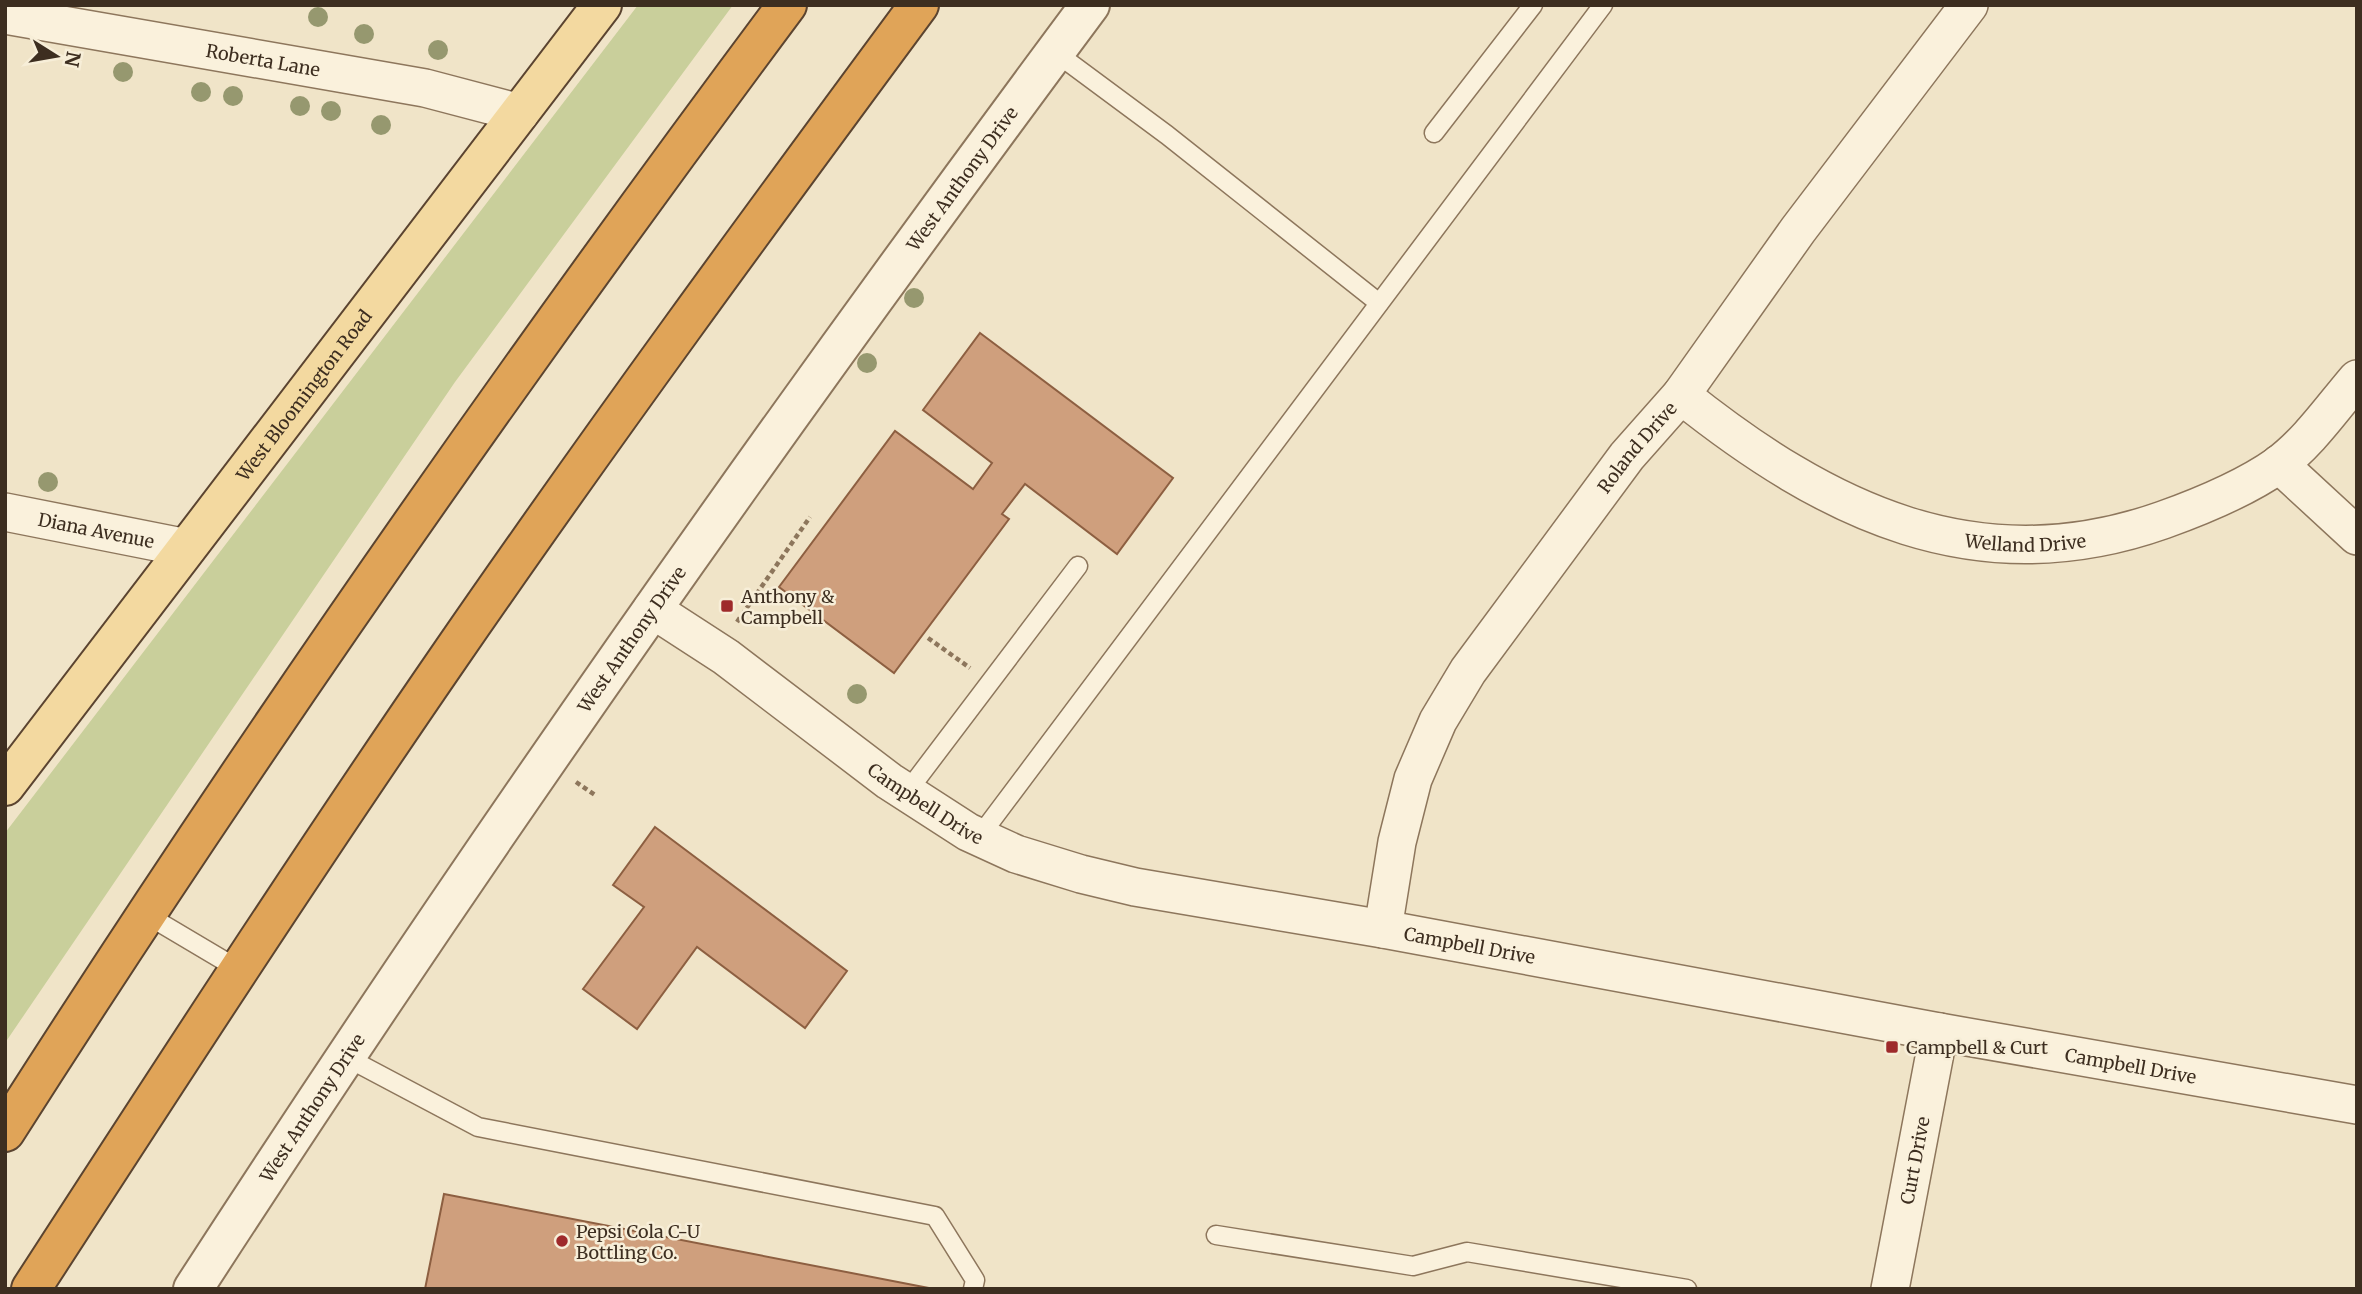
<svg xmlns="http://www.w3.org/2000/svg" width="2362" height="1294" viewBox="0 0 2362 1294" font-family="Merriweather,serif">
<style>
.green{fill:#c9cf9b}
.building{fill:#cf9f7d;stroke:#8d5f41;stroke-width:2}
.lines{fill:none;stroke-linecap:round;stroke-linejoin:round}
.service-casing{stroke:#8d765c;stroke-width:21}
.minor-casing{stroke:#8d765c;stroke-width:40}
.tertiary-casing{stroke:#8d765c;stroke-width:42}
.primary-casing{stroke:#5b4430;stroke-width:42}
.motorway-casing{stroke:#5b4430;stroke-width:42}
.path{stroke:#8d765c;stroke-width:4.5;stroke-dasharray:5 3.5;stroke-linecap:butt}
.service{stroke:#faf1dc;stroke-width:18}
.minor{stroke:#faf1dc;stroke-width:37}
.tertiary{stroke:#faf1dc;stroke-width:38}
.primary{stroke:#f3d9a0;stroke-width:38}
.motorway{stroke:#e0a458;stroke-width:38}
.tree{fill:#96986f}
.poi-dot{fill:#9e2a2b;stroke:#f7eed8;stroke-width:2.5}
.labels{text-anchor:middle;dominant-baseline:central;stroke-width:5;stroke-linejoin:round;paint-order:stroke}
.street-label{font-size:18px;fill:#3d2e20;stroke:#f7eed8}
.poi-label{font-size:18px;fill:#3d2e20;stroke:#f7eed8;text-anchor:start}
</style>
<rect width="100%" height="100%" fill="#f0e4c8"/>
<!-- green -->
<path class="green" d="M 638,5 L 733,5 L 455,382 L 5,1043 L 5,833 Z"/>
<!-- building -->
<g class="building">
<path d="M 980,333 L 1173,478 L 1117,554 L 1025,484 L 1002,514 L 1009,519 L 894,673 L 779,587 L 895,431 L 973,489 L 992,463 L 923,410 Z"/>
<path d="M 655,827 L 847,971 L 805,1028 L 697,947 L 637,1029 L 583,989 L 644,907 L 613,885 Z"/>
<path d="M 444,1194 L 934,1289 L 425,1289 Z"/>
</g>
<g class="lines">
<defs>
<g id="service">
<path d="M 1055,52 L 1167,135 L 1379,303"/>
<path d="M 1434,133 L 1533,5"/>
<path d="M 907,792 L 1078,566"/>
<path d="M 979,837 L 1603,5"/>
<path d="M 147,915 L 238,969"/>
<path d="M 344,1056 L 478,1127 L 935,1216 L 975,1280 L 973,1289"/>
<path d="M 1216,1235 L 1413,1266 L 1467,1252 L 1687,1289"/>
</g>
<g id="minor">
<path id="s1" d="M 5,15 L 425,88 L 520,113"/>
<path id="s2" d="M 1681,395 C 1826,511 1977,586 2163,520 C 2202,506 2244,489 2278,465 C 2309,442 2332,408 2357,379"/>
<path d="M 2279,464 L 2357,536"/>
<path id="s3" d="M 5,512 L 187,548"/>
<path id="s4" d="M 652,609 L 726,657 L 889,781 L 968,832 L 1016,854 L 1081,874 L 1135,887 L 1383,929 L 1939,1032 L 2357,1105"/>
<path id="s5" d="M 1383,929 L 1397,842 L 1413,779 L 1438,721 L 1468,671 L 1627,456 L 1681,395 L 1798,230 L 1969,5"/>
<path id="s6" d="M 1890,1289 L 1939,1032"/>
</g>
<g id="tertiary">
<path id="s7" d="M 193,1289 C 477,850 778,424 1090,5"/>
</g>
<g id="primary">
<path id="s8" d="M 5,786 L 602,5"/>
</g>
<g id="motorway">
<path d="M 5,1132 C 251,746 514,371 787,5"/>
<path d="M 31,1289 C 169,1076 307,863 451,654 C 602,435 760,220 919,5"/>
</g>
</defs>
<!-- service casing -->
<use href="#service" class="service-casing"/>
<!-- minor casing -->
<use href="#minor" class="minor-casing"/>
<!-- tertiary casing -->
<use href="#tertiary" class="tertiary-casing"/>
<!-- primary casing -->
<use href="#primary" class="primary-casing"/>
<!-- motorway casing -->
<use href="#motorway" class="motorway-casing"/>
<!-- path -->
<g class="path">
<path d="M 737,622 L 810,517"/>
<path d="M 928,638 L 970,668"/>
<path d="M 576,782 L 595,795"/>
</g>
<!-- service -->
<use href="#service" class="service"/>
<!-- minor -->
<use href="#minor" class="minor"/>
<!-- tertiary -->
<use href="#tertiary" class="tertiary"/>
<!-- primary -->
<use href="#primary" class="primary"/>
<!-- motorway -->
<use href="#motorway" class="motorway"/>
</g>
<!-- trees -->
<g class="tree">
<circle cx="318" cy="17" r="10"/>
<circle cx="364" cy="34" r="10"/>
<circle cx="438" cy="50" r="10"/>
<circle cx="123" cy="72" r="10"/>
<circle cx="201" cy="92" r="10"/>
<circle cx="233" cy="96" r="10"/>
<circle cx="300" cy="106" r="10"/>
<circle cx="331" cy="111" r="10"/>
<circle cx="381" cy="125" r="10"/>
<circle cx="914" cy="298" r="10"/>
<circle cx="867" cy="363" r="10"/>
<circle cx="48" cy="482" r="10"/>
<circle cx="857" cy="694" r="10"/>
</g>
<!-- markers -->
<g class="poi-dot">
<rect x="720" y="599" width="14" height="14" rx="3.5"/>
<rect x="1885" y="1040" width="14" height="14" rx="3.5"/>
<circle cx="562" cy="1241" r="7"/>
</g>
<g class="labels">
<!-- street labels -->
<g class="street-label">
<text stroke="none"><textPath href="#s1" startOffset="262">Roberta Lane</textPath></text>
<text stroke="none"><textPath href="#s7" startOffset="1351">West Anthony Drive</textPath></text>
<text stroke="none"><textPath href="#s8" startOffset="492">West Bloomington Road</textPath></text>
<text stroke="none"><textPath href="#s5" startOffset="555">Roland Drive</textPath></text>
<text stroke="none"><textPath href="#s3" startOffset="93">Diana Avenue</textPath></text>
<text stroke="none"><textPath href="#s2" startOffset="383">Welland Drive</textPath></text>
<text stroke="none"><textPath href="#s7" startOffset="784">West Anthony Drive</textPath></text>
<text stroke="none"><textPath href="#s4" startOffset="336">Campbell Drive</textPath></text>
<text stroke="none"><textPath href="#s4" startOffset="903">Campbell Drive</textPath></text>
<text stroke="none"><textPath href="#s4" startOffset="1575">Campbell Drive</textPath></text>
<text stroke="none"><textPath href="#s7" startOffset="217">West Anthony Drive</textPath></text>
<text stroke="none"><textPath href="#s6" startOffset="131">Curt Drive</textPath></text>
</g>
<!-- poi labels -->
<g class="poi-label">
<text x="741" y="596">Anthony &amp;<tspan x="741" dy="21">Campbell</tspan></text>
<text x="1906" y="1047">Campbell &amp; Curt</text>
<text x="576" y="1231">Pepsi Cola C-U<tspan x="576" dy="21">Bottling Co.</tspan></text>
</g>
</g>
<!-- border -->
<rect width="2362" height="1294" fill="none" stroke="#3d2e20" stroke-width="14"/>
<!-- north arrow -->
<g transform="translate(56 56) rotate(101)" stroke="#f7eed8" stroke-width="5" paint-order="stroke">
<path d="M0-5L12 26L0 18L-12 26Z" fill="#3d2e20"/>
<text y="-10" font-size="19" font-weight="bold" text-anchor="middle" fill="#3d2e20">N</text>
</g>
</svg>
